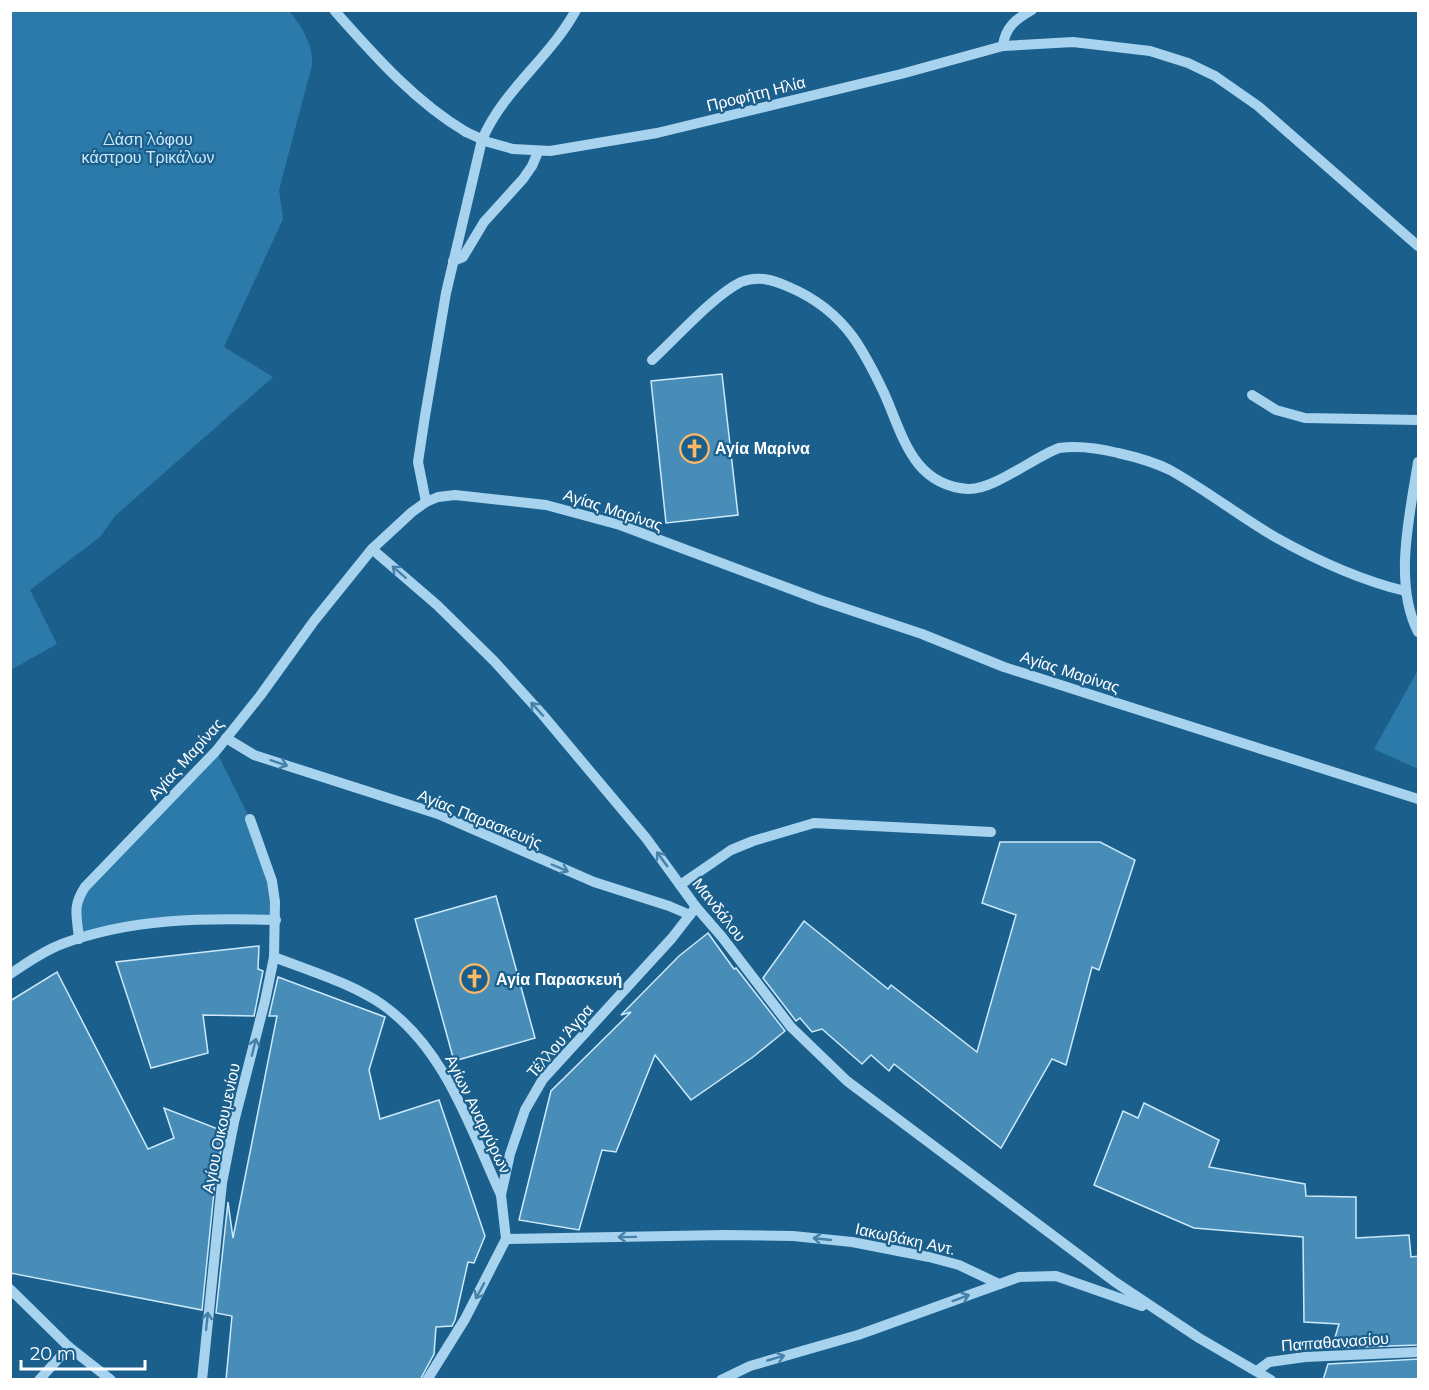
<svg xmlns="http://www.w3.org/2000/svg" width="1429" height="1390" viewBox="0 0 1429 1390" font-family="Montserrat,sans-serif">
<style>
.green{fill:#2b7aa9}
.building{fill:#488db7;stroke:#cde9fa;stroke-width:1.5}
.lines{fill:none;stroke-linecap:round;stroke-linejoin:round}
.minor{stroke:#a7d3ee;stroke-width:10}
.minor-bridge{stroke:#a7d3ee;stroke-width:10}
.oneway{stroke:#4582aa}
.labels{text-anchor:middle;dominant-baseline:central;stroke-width:4.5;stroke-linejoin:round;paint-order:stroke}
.street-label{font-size:16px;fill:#fff;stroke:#1b608d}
.park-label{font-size:16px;fill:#cde9fa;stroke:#1b608d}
.poi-label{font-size:16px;font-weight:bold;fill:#fff;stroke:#1b608d;text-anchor:start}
</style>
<rect width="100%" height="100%" fill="#1b608d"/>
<!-- green -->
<g class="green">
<path d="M 11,10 L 289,11 C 302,27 313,43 312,65 L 279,190 L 283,219 L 224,347 L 273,377 L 115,516 L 100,537 L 30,590 L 57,644 L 11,670 Z"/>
<path d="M 1418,670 L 1418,769 L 1374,749 Z"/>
<path d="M 216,751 L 250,819 L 263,855 L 276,920 L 208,918 L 79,939 L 76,911 L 85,887 Z"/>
</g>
<!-- building -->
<g class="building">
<path d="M 722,374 L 738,515 L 666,523 L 651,381 Z"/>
<path d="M 1000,842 L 1100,842 L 1135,860 L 1099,970 L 1092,967 L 1066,1065 L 1052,1059 L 1001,1148 L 894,1064 L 889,1071 L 871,1055 L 862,1064 L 822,1029 L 812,1032 L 800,1018 L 796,1021 L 763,978 L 804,921 L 888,989 L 891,985 L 977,1052 L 1016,915 L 982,903 Z"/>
<path d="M 496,896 L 535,1038 L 454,1061 L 415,919 Z"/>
<path d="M 708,933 L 734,969 L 736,968 L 785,1031 L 753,1057 L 691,1100 L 655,1055 L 616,1152 L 602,1150 L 579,1230 L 519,1220 L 551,1091 L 625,1018 L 631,1012 L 621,1015 L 679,956 Z"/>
<path d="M 259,946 L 258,969 L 263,971 L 254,1016 L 203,1015 L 208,1053 L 151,1068 L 116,962 Z"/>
<path d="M 57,972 L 148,1149 L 174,1138 L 164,1108 L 218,1129 L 221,1150 L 215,1182 L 202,1310 L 10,1273 L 10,1001 Z"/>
<path d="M 278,977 L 385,1017 L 369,1070 L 380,1119 L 439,1100 L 485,1236 L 474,1263 L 468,1262 L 455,1320 L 452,1326 L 436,1327 L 434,1354 L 420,1380 L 226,1380 L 232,1316 L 216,1313 L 228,1202 L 233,1238 L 277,1016 L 269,1016 Z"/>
<path d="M 1144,1103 L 1219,1140 L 1209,1167 L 1305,1184 L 1306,1196 L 1356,1197 L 1356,1238 L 1409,1235 L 1411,1257 L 1419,1256 L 1419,1345 L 1332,1348 L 1339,1324 L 1304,1322 L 1303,1237 L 1194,1228 L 1094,1185 L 1123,1111 L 1138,1118 Z"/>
<path d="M 1419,1359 L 1419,1380 L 1323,1380 L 1328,1364 Z"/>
</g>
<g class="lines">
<!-- minor -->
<g class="minor">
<path d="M 334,10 C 374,55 414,101 466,132"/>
<path d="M 1003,46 C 1005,27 1016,19 1032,10"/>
<path d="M 513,149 L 550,151 L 657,133 L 901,74 L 1003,46 L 1073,42 L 1150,51 L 1188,63 L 1215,76 L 1258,106 L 1418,246"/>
<path d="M 453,261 L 463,257 L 484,222 L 523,179 L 532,166 L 538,152"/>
<path d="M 652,360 C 675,339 714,295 741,282 C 758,275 773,280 789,287 C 815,298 836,314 853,337 C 865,354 875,374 884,393 C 903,435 912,485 968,489 C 994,490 1034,457 1059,448 C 1079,445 1098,448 1118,453 C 1136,457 1154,462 1170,470 C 1206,490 1239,516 1275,537 C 1316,560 1359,580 1405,591"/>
<path d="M 1252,395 L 1276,410 L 1305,418 L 1418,420"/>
<path d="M 1418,462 C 1410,514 1393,583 1418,632"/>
<path d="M 426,502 L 418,462 L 425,416 L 446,293 L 482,140 C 503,90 550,58 576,10"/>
<path d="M 372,549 L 437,605 L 494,661 L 542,714 L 646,838 L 696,907 L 722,937 L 791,1027 L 847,1081 L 1115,1282 L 1199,1338 L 1271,1380"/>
<path d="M 226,738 L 254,755 L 438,814 L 594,882 L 669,906 L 690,915"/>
<path d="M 680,885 L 731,850 L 753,841 L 814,823 L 991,832"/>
<path d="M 79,939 C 77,915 72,907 85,887 L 216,751 L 260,696 L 314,621 L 372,549 L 412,512 L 426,502 L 438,497 L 455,495 L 546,505 L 620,525 L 820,600 L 922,634 L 1004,667 L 1418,799"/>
<path d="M 274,957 C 310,971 351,983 383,1005 C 446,1050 470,1128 501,1195"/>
<path d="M 10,974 C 27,963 43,951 62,944 C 131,918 203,918 276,920"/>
<path d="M 506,1239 L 724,1235 L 793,1236 L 852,1242 L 929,1257 L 959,1265 L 999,1284"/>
<path d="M 10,1289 L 69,1347 L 111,1380"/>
<path d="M 1257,1371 L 1269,1362 L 1305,1357 L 1418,1352"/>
<path d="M 39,1380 L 69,1347"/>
<path d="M 202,1380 L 222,1183 L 234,1122 L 265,1001 L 274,957 L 275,902 L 272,881 L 250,819"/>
<path d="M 427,1380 L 465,1319 L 506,1239 L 501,1195 L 510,1154 L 525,1110 L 543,1079 L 672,938 L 696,907"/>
<path d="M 721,1380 L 750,1366 L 858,1335 L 1019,1277 L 1056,1276 L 1142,1306"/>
</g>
<!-- minor-bridge -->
<path class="minor-bridge" d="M 466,132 L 488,142 L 513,149"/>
</g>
<!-- one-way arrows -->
<defs><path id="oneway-shaft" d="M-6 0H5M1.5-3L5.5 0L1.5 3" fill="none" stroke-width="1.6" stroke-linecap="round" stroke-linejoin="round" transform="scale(1.5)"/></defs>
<g class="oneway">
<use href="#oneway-shaft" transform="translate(399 572) rotate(-139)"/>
<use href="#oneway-shaft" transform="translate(537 709) rotate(-132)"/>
<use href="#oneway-shaft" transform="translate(279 763) rotate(18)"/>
<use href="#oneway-shaft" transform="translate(662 859) rotate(-126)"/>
<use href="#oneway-shaft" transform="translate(560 868) rotate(23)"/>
<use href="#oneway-shaft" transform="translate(254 1047) rotate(-76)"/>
<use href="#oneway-shaft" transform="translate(627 1237) rotate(179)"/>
<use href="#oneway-shaft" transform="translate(822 1239) rotate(-174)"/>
<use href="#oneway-shaft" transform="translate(480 1291) rotate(118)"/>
<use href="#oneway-shaft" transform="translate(961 1298) rotate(-20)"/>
<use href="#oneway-shaft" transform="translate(207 1321) rotate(-84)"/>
<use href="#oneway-shaft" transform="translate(776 1358) rotate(-16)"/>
</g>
<!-- icons -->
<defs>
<symbol id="church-ring" viewBox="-11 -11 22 22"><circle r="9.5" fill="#1b608d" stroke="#ffb864" stroke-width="1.5"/><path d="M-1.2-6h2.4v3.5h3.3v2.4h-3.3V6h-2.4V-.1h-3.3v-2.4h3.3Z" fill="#ffb864"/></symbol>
</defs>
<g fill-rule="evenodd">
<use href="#church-ring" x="678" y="432" width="33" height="33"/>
<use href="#church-ring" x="458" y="962" width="33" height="33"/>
</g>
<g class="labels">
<!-- street labels -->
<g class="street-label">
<text transform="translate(756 94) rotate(-14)">Προφήτη Ηλία</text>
<text transform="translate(613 510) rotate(18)">Αγίας Μαρίνας</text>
<text transform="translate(1070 672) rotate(18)">Αγίας Μαρίνας</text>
<text transform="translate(186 759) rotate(-48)">Αγίας Μαρίνας</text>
<text transform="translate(480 819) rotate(22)">Αγίας Παρασκευής</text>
<text transform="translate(719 910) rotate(52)">Μανδάλου</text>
<text transform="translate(560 1041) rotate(-49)">Τέλλου Άγρα</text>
<text transform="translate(478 1114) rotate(64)">Αγίων Αναργύρων</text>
<text transform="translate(221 1128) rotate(-78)">Αγίου Οικουμενίου</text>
<text transform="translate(905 1239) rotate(12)">Ιακωβάκη Αντ.</text>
<text transform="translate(1335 1342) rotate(-4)">Παπαθανασίου</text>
</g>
<!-- park labels -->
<g class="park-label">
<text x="148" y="139">Δάση λόφου<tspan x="148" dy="18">κάστρου Τρικάλων</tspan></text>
</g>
<!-- poi labels -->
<g class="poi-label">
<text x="715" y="448">Αγία Μαρίνα</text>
<text x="496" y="979">Αγία Παρασκευή</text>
</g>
</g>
<!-- border -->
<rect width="1429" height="1390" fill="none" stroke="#ffffff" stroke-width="24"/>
<!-- scale -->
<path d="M21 1360v9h124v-9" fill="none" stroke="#ffffff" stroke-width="3"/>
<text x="30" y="1360" font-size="18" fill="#ffffff" stroke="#1b608d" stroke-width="4.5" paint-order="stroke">20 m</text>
</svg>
